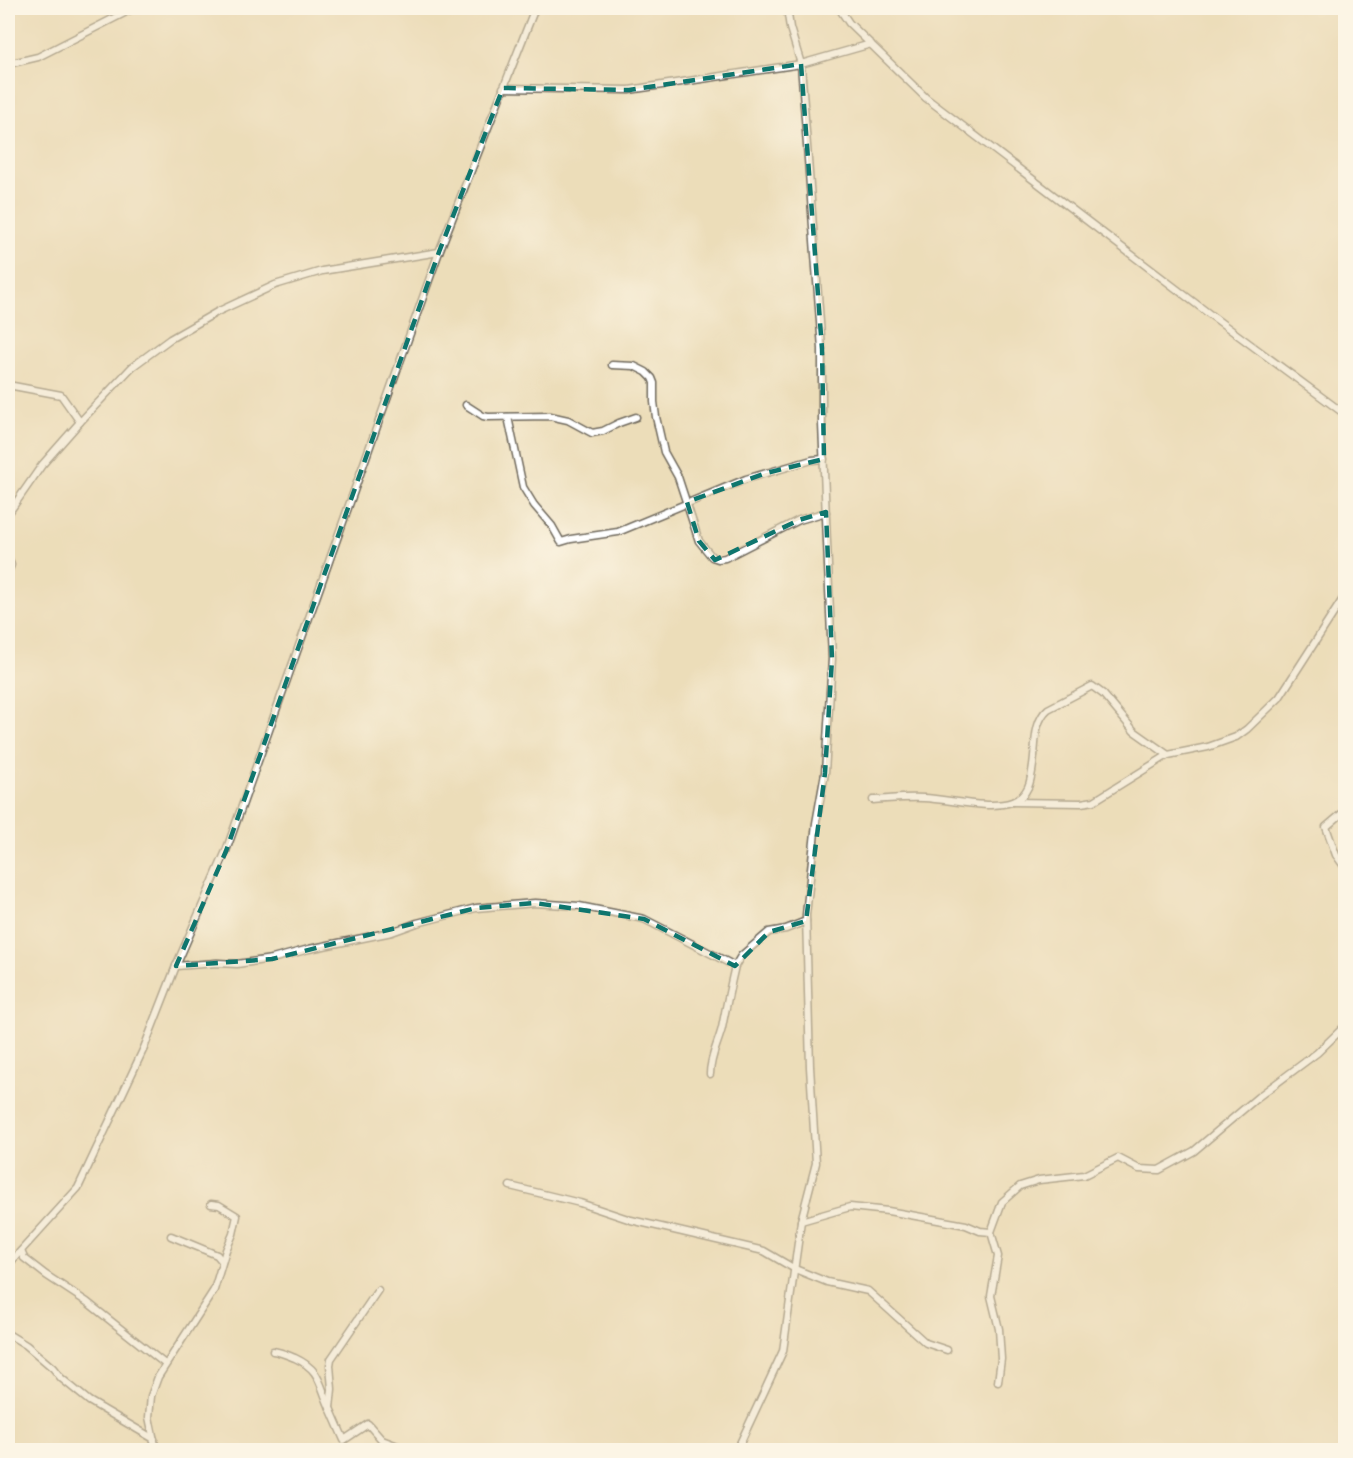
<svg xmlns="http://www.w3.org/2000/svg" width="1353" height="1458" viewBox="0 0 1353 1458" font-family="Mali,sans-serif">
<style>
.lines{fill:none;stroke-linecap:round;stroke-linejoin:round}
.street-casing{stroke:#6f695d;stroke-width:9}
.street{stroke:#fff;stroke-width:6}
.marked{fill:none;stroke:#0f766e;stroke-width:4.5;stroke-dasharray:12 8;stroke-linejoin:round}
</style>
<rect width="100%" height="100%" fill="#fcf5e5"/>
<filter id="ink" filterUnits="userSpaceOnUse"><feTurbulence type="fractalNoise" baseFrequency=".0167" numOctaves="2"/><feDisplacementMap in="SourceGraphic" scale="12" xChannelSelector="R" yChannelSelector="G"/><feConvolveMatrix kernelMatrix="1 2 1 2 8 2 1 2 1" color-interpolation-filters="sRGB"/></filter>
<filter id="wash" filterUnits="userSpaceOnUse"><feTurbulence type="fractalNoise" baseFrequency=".008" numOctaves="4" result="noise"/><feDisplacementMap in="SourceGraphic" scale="24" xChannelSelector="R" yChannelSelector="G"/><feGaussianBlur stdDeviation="1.35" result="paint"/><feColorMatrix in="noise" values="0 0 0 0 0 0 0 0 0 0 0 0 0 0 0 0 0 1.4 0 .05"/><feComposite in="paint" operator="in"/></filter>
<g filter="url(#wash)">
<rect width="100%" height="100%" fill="#ecddb9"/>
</g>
<g filter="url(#ink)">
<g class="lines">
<defs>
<g id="street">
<path d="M 839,8 L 849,23 L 926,98 L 1212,316 L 1346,415"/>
<path d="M 8,64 L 38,57 L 134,8"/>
<path d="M 503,88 L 629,90 L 801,64 L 871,44"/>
<path d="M 612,365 L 634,366 L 646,372 L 652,378 L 654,383 L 654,402 L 656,417 L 664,452 L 678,477 L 699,541 L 712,557 L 718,559 L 725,558 L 799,520 L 826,512"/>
<path d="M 8,385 L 61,395 L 80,422"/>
<path d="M 466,405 L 483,416 L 488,417 L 550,416 L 568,420 L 592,433 L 603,431 L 619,423 L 636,417"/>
<path d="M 508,417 L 523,487 L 534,505 L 552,526 L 561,542 L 571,539 L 618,532 L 746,479 L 812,460 L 824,459"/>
<path d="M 8,514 L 42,465 L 80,422 L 132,367 L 170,339 L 217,312 L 275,285 L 322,271 L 439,252"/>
<path d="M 8,558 L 11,565 L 8,572"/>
<path d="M 873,800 C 890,799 907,797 924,798 C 949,799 989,810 1012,802 C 1029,796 1031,780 1033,765 C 1036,746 1033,722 1048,709 L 1092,686 L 1103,694 L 1134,731 L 1168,755 L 1208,747 L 1236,737 L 1247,729 L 1279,698 L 1346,594"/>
<path d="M 1013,802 L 1081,803 L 1094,801 L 1168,755"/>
<path d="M 1346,810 L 1326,827 L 1336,855 L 1346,869"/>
<path d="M 176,966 L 217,963 L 237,964 L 272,959 L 309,949 L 392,932 L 417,923 L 476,908 L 535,903 L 579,906 L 644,919 L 735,966 L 741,956 L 769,932 L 786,929 L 806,921"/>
<path d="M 710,1074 C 710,1057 718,1044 722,1028 C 726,1007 730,987 735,966"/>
<path d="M 510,1186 L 580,1203 L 631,1220 L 764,1251 L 795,1269 L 827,1282 L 868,1291 L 926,1343 L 947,1350"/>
<path d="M 801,1221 L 850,1207 L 888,1211 L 966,1225 L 980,1231 L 991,1232"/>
<path d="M 171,1236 L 217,1255 L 222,1261"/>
<path d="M 21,1251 L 24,1258 L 46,1275 L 87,1302 L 165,1364"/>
<path d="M 8,1265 L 78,1188 L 144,1048 L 176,966 L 226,851 L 439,252 L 535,8"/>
<path d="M 378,1290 L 331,1359 L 330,1365 L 332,1389 L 330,1408 L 344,1440 L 368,1424 L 382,1440 L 408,1450"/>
<path d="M 8,1334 L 26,1345 L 53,1368 L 61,1378 L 89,1401 L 154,1439"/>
<path d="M 273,1351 C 281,1352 287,1355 295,1358 C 321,1370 319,1384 330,1408"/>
<path d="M 998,1382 L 1001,1359 L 999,1329 L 991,1296 L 998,1256 L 991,1232 L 1002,1202 L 1020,1186 L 1039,1180 L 1084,1175 L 1118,1158 L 1139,1169 L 1159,1170 L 1194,1151 L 1258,1097 L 1317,1053 L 1346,1025"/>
<path d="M 156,1450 L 149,1417 L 151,1396 L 158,1377 L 214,1290 L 226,1250 L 233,1234 L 237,1216 L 219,1205 L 211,1204"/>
<path d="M 737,1450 L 783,1351 L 801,1221 L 816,1163 L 810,1067 L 806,915 L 816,823 L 825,773 L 832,659 L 822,424 L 822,349 L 801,64 L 790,28 L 787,8"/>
</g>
</defs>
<!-- street casing -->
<use href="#street" class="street-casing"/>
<!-- street -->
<use href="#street" class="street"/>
</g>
</g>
<!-- marked area -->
<path d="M0 0H1353V1458H0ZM 801,64 L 822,349 L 824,459 L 766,473 L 687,502 L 699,541 L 715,560 L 799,520 L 826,512 L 832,659 L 825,773 L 806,921 L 769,932 L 735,966 L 644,919 L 535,903 L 476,908 L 272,959 L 176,966 L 226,851 L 439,252 L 503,88 L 629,90 Z" fill="#ecddb9" fill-opacity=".55" fill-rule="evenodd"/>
<path class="marked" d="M 801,64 L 822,349 L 824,459 L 766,473 L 687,502 L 699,541 L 715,560 L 799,520 L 826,512 L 832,659 L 825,773 L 806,921 L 769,932 L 735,966 L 644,919 L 535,903 L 476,908 L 272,959 L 176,966 L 226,851 L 439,252 L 503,88 L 629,90 Z"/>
<!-- margin -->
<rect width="1353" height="1458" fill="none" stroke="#fcf5e5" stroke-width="30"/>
</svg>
